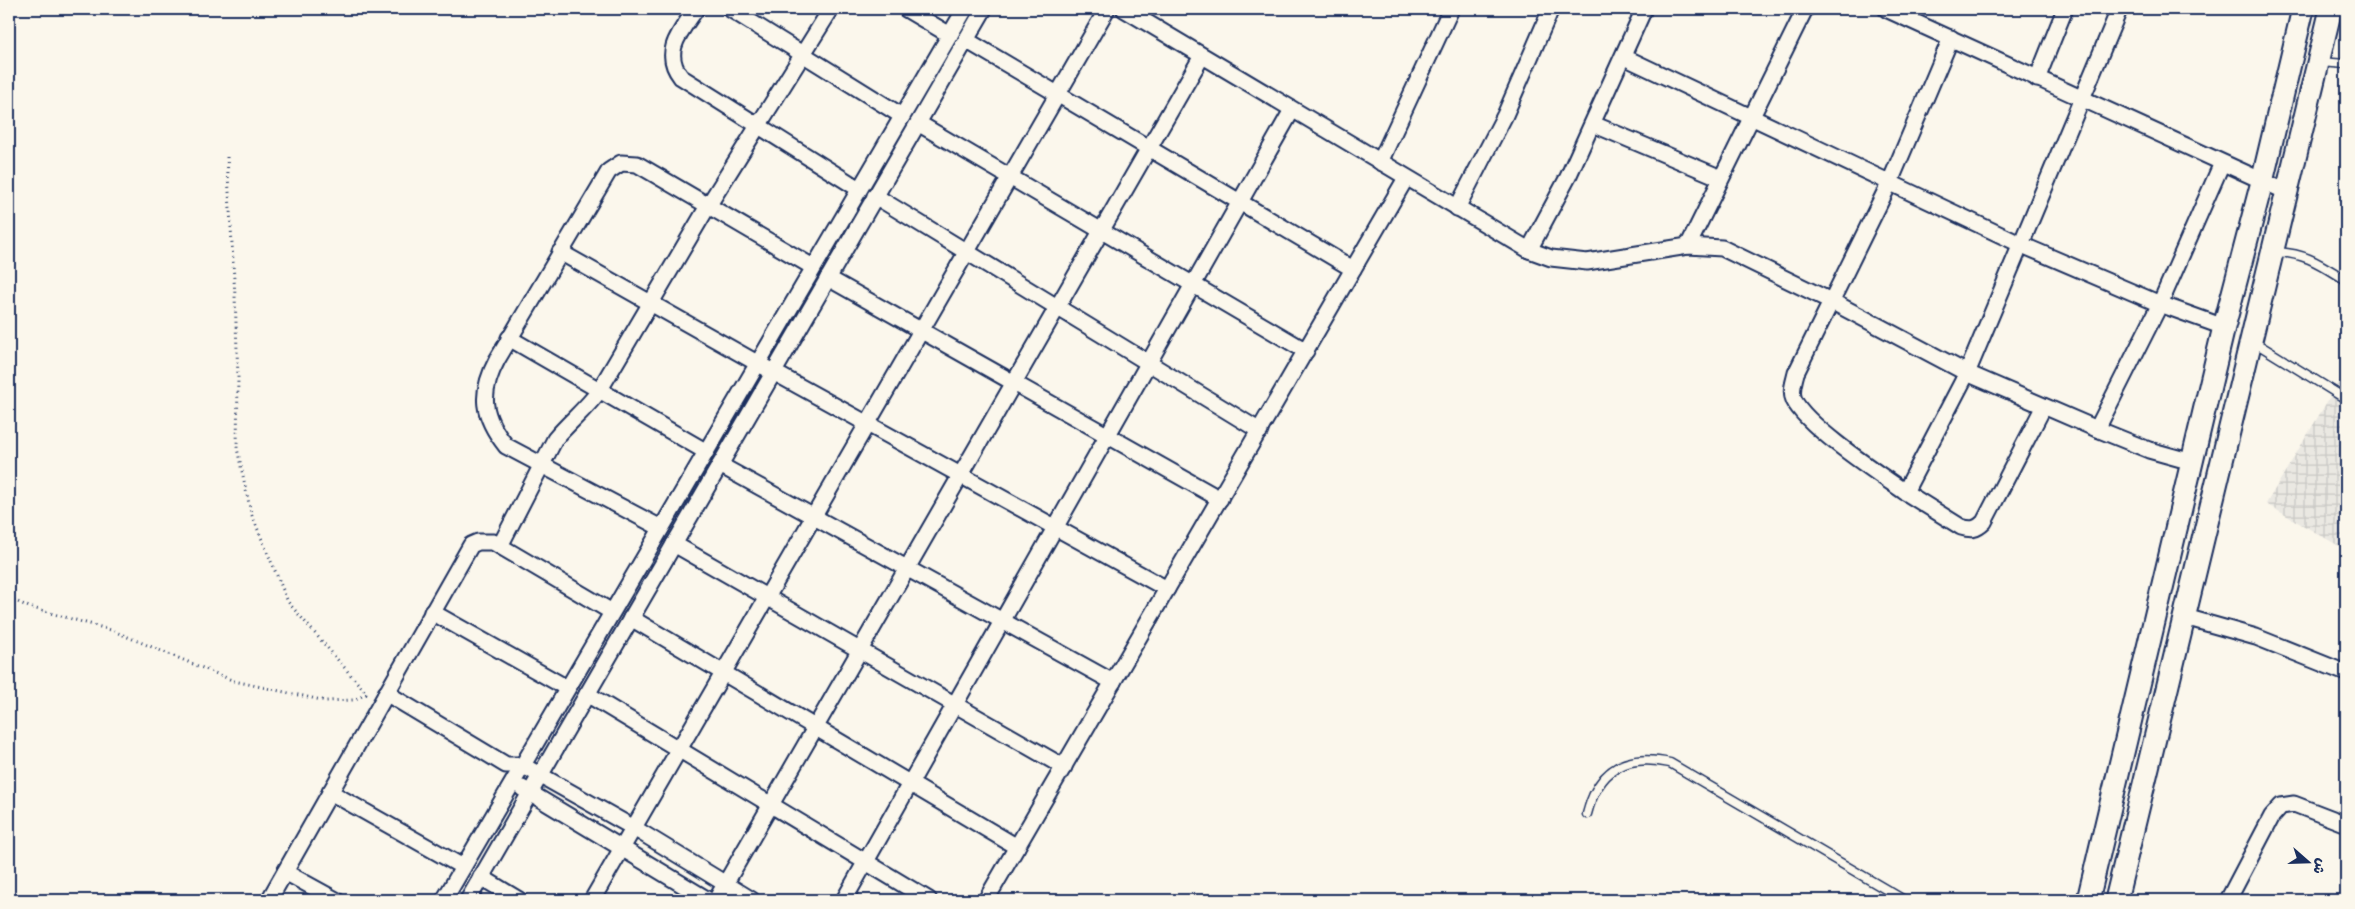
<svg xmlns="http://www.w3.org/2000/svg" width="2355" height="909" viewBox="0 0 2355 909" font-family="'Patrick Hand','Playpen Sans Arabic',sans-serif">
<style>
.industrial{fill:url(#industrial-grid)}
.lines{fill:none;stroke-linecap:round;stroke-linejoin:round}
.lane-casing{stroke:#1b2f5e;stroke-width:11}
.street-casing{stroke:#1b2f5e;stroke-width:19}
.secondary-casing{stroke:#1b2f5e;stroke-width:25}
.path{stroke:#1b2f5e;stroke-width:3;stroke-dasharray:1 4;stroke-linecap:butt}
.lane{stroke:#fbf7ec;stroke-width:8}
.street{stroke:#fbf7ec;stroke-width:15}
.secondary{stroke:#fbf7ec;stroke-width:21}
</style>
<defs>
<pattern id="industrial-grid" width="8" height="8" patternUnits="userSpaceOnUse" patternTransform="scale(1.25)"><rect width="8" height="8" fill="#eae8e2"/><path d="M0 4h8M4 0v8" fill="none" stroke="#c8c7c4"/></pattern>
</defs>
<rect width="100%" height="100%" fill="#fbf7ec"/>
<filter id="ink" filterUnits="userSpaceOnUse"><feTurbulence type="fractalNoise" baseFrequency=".02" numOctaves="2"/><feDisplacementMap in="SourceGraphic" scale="10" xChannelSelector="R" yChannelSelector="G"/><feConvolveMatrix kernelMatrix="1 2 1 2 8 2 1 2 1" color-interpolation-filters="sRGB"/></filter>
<g filter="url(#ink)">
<!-- industrial -->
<path class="industrial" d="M 2346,370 L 2346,550 L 2266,504 Z"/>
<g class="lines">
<defs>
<g id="lane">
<path d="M 2320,62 L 2346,64"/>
<path d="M 2275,252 C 2306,253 2320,264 2346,280"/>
<path d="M 2254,342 L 2346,399"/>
<path d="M 1587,814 C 1598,770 1625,753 1670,763 L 1904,900"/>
</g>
<g id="street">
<path d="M 696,9 C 681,31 661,52 681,77 L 859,189"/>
<path d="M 730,9 L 902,116"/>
<path d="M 906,9 L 950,35"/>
<path d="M 1124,9 L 1529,250 L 1551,258 L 1587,262 L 1688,246 L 1722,248 L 1831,301 L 1967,373 L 2097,429 L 2149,450 L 2192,462"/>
<path d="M 1886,9 L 2287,192"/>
<path d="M 966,40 L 1353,269"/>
<path d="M 1624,57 L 2022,245 L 2160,304 L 2224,327"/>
<path d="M 2037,79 L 2065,9"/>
<path d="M 918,123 L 1306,351"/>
<path d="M 1593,124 L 1721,178"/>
<path d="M 1380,162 L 1451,9"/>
<path d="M 875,196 L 1260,431"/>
<path d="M 1457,208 L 1505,115 L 1551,9"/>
<path d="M 1688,246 L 1805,9"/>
<path d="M 1529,250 L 1568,177 L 1644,9"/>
<path d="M 560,252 L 757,363 L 1167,589"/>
<path d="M 828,278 L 1220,499"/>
<path d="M 509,338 L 705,451"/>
<path d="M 2043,408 L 1984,522 C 1976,530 1971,530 1961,527 L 1905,492 L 1967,373 L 2119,10"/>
<path d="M 2097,429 L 2160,304 L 2222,163"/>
<path d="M 720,465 L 1113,682"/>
<path d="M 1905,492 C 1879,474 1806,426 1794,400 C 1790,391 1794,382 1796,373 L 1890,182 L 1951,38"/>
<path d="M 661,528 L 506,446 C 482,416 479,394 497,360 L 609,171 L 621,163 L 637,164 L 813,267"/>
<path d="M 674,544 L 1064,767"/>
<path d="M 500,546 L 555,439 C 569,422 586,409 599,391 L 708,206 L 831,9"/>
<path d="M 432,612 L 567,688"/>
<path d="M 2185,617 L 2256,637 L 2346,673"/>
<path d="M 631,618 L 1017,847"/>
<path d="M 386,693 L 506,765 L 522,765 L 634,828 L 752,900"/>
<path d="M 587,694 L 929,900"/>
<path d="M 522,788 L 708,900"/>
<path d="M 330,792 L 463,867"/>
<path d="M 285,872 L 336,900"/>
<path d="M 481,877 L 519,900"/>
<path d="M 269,900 L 471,545 L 478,542 L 493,542 L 612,612"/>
<path d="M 444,900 L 965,9"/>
<path d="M 468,900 L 984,9"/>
<path d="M 592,900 L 1107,9"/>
<path d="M 716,900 L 1202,56"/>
<path d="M 844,900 L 1292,110"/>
<path d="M 986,900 L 1406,178"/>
<path d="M 2228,900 L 2272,816 L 2281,806 L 2294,804 L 2346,824"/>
</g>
<g id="secondary">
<path d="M 2088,900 L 2224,327 L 2262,182 L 2303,9"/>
<path d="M 2116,900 L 2331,9"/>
</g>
</defs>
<!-- lane casing -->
<use href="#lane" class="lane-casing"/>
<!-- street casing -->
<use href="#street" class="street-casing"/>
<!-- secondary casing -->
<use href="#secondary" class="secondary-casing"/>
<!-- path -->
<g class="path">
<path d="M 227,157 L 235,296 L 238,377 L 237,448 L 251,513 L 288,602 L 368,695"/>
<path d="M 9,598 L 29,607 L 111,630 L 234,681 L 326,701 L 353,700 L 367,694"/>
</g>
<!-- lane -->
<use href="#lane" class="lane"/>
<!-- street -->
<use href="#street" class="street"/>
<!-- secondary -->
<use href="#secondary" class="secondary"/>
</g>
</g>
<!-- margin -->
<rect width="2355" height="909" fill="none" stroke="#fbf7ec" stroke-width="30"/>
<rect x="15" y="15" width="2325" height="879" fill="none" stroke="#1b2f5e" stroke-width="2" filter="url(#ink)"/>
<!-- north arrow -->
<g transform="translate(2308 862) rotate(110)" stroke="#fbf7ec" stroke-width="4" paint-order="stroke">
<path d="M0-4L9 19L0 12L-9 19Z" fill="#1b2f5e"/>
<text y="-8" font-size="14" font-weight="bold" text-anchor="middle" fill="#1b2f5e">ش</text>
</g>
</svg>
